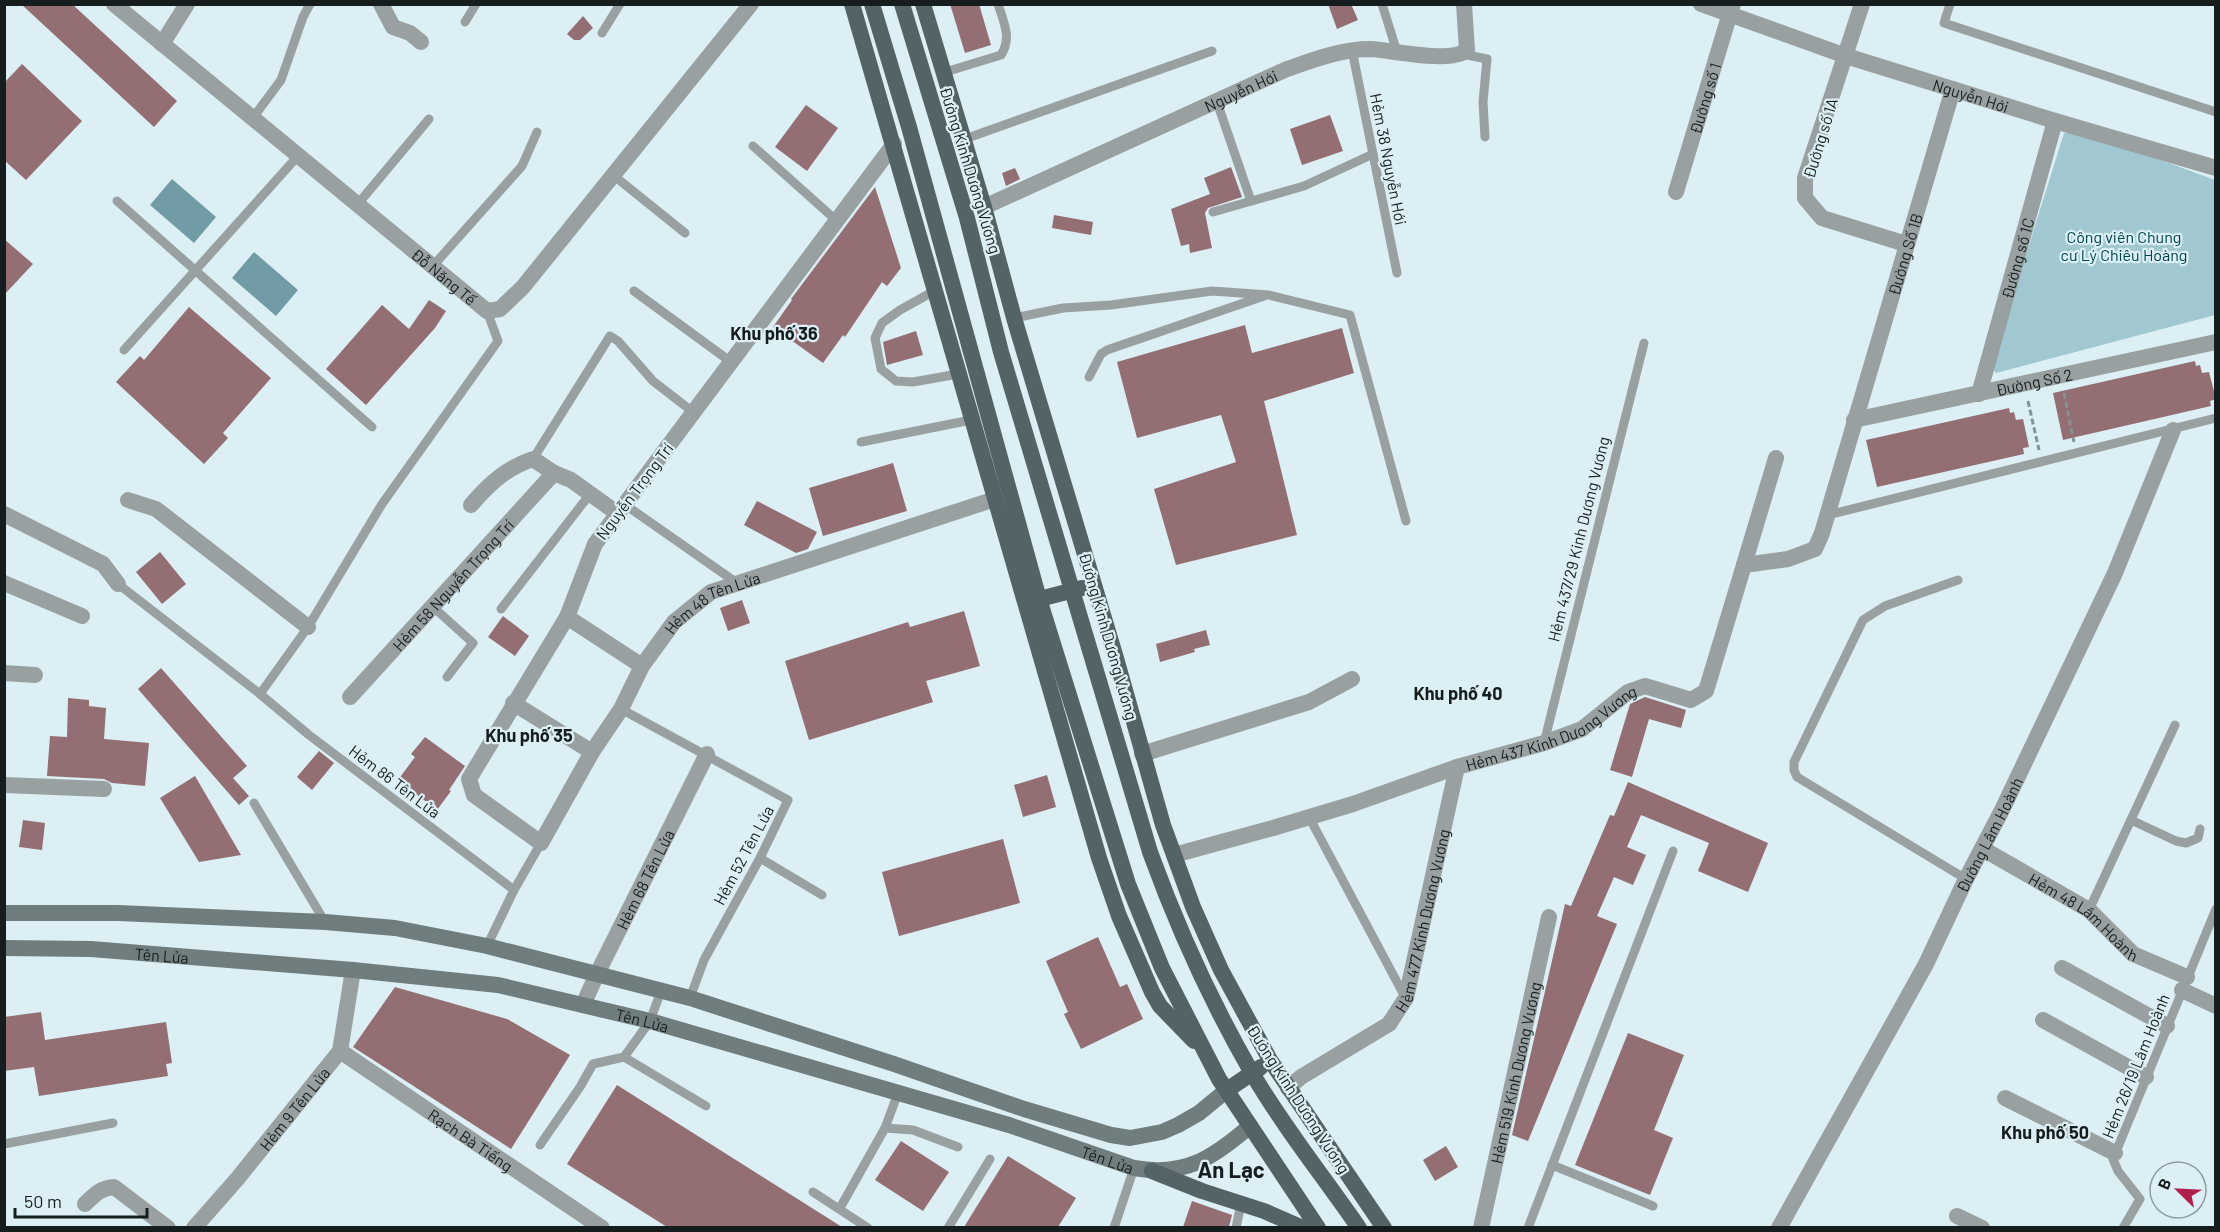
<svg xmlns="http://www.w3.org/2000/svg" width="2220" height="1232" viewBox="0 0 2220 1232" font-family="Barlow,sans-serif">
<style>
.green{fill:#a1c8d0}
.water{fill:#729ca5}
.building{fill:#936e73}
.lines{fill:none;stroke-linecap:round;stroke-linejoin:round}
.path{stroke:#839295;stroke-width:3;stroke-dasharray:6 3;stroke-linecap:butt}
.service{stroke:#98a0a2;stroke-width:9}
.minor{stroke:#98a0a2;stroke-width:16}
.tertiary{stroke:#98a0a2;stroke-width:16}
.secondary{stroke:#707d7f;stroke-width:16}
.primary{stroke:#546366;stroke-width:16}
.labels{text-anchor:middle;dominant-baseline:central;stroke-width:4.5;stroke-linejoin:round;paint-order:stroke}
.street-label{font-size:16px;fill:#161d1f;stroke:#dbeff4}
.park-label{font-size:16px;fill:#00434d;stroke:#dbeff4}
.neighbourhood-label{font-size:18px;font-weight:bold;fill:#161d1f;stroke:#dbeff4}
.district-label{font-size:22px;font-weight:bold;fill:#161d1f;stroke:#dbeff4}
</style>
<rect width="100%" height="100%" fill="#dbeff4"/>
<!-- green -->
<path class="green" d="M 2076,129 L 2215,180 L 2215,315 L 1996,373 L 1991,367 L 2064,133 Z"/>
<!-- water -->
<g class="water">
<path d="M 172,179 L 216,217 L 194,243 L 150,205 Z"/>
<path d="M 254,252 L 298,290 L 276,316 L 232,278 Z"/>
</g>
<!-- building -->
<g class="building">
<path d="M 21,4 L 72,4 L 177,101 L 154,127 Z"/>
<path d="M 950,4 L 979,4 L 991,45 L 965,53 Z"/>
<path d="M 1328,4 L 1351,4 L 1358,20 L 1337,29 Z"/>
<path d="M 583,16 L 593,28 L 580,40 L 574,40 L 567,34 Z"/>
<path d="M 22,64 L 82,121 L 26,180 L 4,160 L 4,83 Z"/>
<path d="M 806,105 L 838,128 L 807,171 L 775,147 Z"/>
<path d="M 1330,115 L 1343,151 L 1302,165 L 1290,129 Z"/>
<path d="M 1231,167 L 1242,197 L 1208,208 L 1205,213 L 1212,248 L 1190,253 L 1189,244 L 1181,246 L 1171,209 L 1210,194 L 1204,178 Z"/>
<path d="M 1015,168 L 1020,179 L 1006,186 L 1002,173 Z"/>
<path d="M 875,187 L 901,268 L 887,286 L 882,282 L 845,337 L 843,335 L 823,363 L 773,327 L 792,300 L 791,299 Z"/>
<path d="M 1054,215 L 1093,222 L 1091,235 L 1052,228 Z"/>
<path d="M 4,239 L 33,264 L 4,295 Z"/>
<path d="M 429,300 L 446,311 L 435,328 L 366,405 L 326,369 L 382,305 L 409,329 Z"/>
<path d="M 189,307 L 271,378 L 223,433 L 228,438 L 204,464 L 116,382 L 140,356 L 144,360 Z"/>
<path d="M 1245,325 L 1252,353 L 1342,328 L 1354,373 L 1264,401 L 1297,535 L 1176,565 L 1154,489 L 1236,462 L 1221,415 L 1137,438 L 1117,362 Z"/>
<path d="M 916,331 L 923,355 L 887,365 L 883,342 Z"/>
<path d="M 2195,361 L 2196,366 L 2200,365 L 2202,373 L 2209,372 L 2216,399 L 2210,401 L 2211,406 L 2063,440 L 2053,393 Z"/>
<path d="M 2009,408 L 2010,413 L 2014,412 L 2016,420 L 2023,419 L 2029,447 L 2023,448 L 2024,454 L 1877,487 L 1866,440 Z"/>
<path d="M 893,463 L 907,511 L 823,536 L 809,488 Z"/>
<path d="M 757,501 L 817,532 L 808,549 L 796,553 L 744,525 Z"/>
<path d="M 160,552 L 186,584 L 162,604 L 136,572 Z"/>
<path d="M 742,600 L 750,623 L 728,631 L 720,608 Z"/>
<path d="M 964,611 L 980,666 L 926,681 L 933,702 L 809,740 L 785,661 L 908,622 L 910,627 Z"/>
<path d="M 503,616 L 529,636 L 515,656 L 488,637 Z"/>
<path d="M 1206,630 L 1210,645 L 1194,649 L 1195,652 L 1160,662 L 1156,644 Z"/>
<path d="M 161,668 L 247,766 L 233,778 L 249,796 L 239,805 L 138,689 Z"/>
<path d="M 1645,697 L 1686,710 L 1681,728 L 1649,719 L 1632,777 L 1610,770 L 1630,704 Z"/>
<path d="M 68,698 L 89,700 L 89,706 L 106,708 L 104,739 L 149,743 L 145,786 L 112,783 L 104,779 L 47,776 L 50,736 L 67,737 Z"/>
<path d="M 425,737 L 465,766 L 449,790 L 451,791 L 437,810 L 398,780 L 415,757 L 411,754 Z"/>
<path d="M 319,751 L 334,763 L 312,790 L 297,777 Z"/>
<path d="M 1047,775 L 1056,807 L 1023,817 L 1014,785 Z"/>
<path d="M 195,776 L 241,855 L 199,862 L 160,798 Z"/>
<path d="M 1628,782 L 1768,843 L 1748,892 L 1698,871 L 1709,843 L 1641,815 L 1627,847 L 1646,855 L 1633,885 L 1614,877 L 1597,916 L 1617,924 L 1528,1141 L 1512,1135 L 1565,904 L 1571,906 L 1610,815 L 1614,816 Z"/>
<path d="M 23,820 L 45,823 L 42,850 L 19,847 Z"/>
<path d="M 1003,839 L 1020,903 L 899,936 L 882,872 Z"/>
<path d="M 1098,937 L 1120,987 L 1127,984 L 1143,1019 L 1081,1049 L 1064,1014 L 1068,1012 L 1046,961 Z"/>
<path d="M 395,987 L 507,1019 L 570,1055 L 511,1149 L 353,1047 Z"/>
<path d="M 41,1012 L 45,1040 L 166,1022 L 172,1063 L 166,1064 L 168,1076 L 39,1096 L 34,1067 L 4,1071 L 4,1017 Z"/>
<path d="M 1628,1033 L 1684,1055 L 1654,1130 L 1673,1138 L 1650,1195 L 1575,1165 Z"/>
<path d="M 617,1085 L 842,1227 L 667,1227 L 567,1164 Z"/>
<path d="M 901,1141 L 949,1172 L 923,1211 L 875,1180 Z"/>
<path d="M 1446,1146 L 1458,1167 L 1435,1181 L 1423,1160 Z"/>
<path d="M 1008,1156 L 1076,1198 L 1058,1227 L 964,1227 Z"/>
<path d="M 1192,1201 L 1232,1215 L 1229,1227 L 1183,1227 Z"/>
</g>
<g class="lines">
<!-- path -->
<g class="path">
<path d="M 2064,393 L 2074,442"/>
<path d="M 2028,401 L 2039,450"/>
</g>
<!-- service -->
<g class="service">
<path d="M 1382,4 L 1397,52"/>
<path d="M 1950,4 L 1944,23 L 2216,112"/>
<path d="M 465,22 L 476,4"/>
<path d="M 602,33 L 620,4"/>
<path d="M 1352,50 L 1397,273"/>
<path d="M 1462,54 L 1487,59 L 1483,102 L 1485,137"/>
<path d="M 942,73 L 1001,55 C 1012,38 1004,23 998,4"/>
<path d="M 1217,102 L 1251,201"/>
<path d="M 252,119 L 281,80 L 303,17 L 310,4"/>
<path d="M 962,140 L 1212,51"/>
<path d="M 753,146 L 837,221"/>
<path d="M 613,175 L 685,233"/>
<path d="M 117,201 L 372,427"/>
<path d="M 357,205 L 429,119"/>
<path d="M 1213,212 L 1304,186 L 1373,154"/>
<path d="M 432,267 L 522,166 L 537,132"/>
<path d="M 936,290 L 900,310 L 882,323 L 875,338 L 881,369 L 896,381 L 913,382 L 958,374"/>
<path d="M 634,291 L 731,362"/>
<path d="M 1014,318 L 1063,308 L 1111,305 L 1212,291 L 1269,295 L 1350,315 L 1406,521"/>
<path d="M 124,350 L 297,157"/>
<path d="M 1089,377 L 1101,354 L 1107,350 L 1264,296"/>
<path d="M 861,442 L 971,420"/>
<path d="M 533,459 L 610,336 L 618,341 L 653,381 L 693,412"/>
<path d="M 624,504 L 737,583"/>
<path d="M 1828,515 L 2216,418"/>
<path d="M 1958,580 L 1885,606 L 1863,620 L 1794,762 L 1794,770 L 1797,777 L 1966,879"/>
<path d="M 118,584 L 260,694 L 309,735 L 514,890"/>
<path d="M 432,606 L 473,643 L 447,677"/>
<path d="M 501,609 L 590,494"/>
<path d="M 260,694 L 308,627 L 382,504 L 498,341 L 487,311"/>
<path d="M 621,709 L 788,800 L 760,858 L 704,960 L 690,998"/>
<path d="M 1544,743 L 1644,343"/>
<path d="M 254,803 L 325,922"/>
<path d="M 1309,817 L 1405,997"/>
<path d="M 2131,820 L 2176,841 L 2186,843 L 2198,838 L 2200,829"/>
<path d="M 760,858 L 822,895"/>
<path d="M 2089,910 L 2175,725"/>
<path d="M 487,946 L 514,890 L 541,843"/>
<path d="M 624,1057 L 706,1106"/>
<path d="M 885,1128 L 898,1093"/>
<path d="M 4,1144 L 113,1123"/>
<path d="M 540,1145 L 580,1087 L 593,1064 L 624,1057 L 650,1021 L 661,991"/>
<path d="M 1552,1165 L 1653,1206"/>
<path d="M 813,1192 L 868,1228"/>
<path d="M 840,1208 L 885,1128 L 913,1130 L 958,1147"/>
<path d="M 948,1228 L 990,1159"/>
<path d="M 1114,1228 L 1134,1168"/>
<path d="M 1236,1228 L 1241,1203"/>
<path d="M 1528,1228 L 1673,851"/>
<path d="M 2123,1228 L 2140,1199 L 2118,1171 L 2113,1159 L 2216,909"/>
</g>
<!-- minor -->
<g class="minor">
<path id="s1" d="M 114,4 L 487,311 L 500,309 L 523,287 L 751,4"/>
<path d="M 381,4 L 393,27 L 410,33 L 421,42"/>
<path id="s2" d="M 1701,4 L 1846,56 L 2055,121 L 2216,168"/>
<path d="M 1862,4 L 1805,178 L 1805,198 L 1822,218 L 1906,244"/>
<path d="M 162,44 L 187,4"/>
<path id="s3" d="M 894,144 L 595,544 L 567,617 L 469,779 L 474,795 L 541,843 L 592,752 L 621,709 L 642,666 L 674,622 L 711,592 L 995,499"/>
<path id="s4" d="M 1676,192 L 1730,13"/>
<path id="s5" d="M 984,207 L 1287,69 C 1313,60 1341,49 1370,49 C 1392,50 1451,64 1467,50 L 1464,4"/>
<path id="s6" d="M 1979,394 L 2055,121"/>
<path id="s7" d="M 1854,420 L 2216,342"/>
<path d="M 128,500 L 156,509 L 308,627"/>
<path d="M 471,505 C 489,484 506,468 533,459 L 554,473 L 571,480 L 617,513"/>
<path d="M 1744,565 L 1776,458"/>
<path d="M 567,617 L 642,666"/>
<path d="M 4,673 L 35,675"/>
<path id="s8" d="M 350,697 L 554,473"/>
<path d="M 513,703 L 592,752"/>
<path d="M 1142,754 L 1309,702 L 1352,679"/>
<path d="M 4,785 L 104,789"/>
<path id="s9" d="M 1983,849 L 2089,910 L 2133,954 L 2187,977"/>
<path id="s10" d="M 1174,855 L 1273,828 L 1353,804 L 1457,767 L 1544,743 L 1582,729 L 1628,692 L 1645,686 L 1691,700 L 1706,691 L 1744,565 L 1788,559 L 1815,549 L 1822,533 L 1953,89"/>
<path d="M 2062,968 L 2167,1026"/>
<path d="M 2182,990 L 2216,1006"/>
<path id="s11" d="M 583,1005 L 597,974 L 707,754"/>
<path d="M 2043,1020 L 2146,1077"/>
<path id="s12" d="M 340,1051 L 602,1228"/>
<path id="s13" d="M 1288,1088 L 1301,1077 L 1389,1024 L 1406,998 L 1457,767"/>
<path d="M 2005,1098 L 2115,1153"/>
<path d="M 85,1204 C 94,1195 100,1188 114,1187 L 168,1228"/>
<path d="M 1957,1216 L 1982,1228"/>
<path id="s14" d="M 194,1228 L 238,1178 L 340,1051 L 353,970"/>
<path id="s15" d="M 1481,1228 L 1549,917"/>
<path id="s16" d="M 1779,1228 L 1926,964 L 1966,879 L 2002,810 L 2115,573 L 2173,430"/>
</g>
<!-- tertiary -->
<g class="tertiary">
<path d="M 1730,13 L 1733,4"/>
<path d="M 4,514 L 103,564 L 118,584"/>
<path d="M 4,583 L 82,616"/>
</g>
<!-- secondary -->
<g class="secondary">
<path d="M 4,913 L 118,913 L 325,922 L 395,928 L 487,946 L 690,998 L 894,1064 L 1024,1109 L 1111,1135 L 1130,1138 L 1162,1132 L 1178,1125 L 1199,1113 L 1227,1090"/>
<path id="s17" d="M 4,948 L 91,949 L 353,970 L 498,985 L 650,1021 L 1009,1125 L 1134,1168 C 1185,1177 1213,1158 1250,1126"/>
</g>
<!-- primary -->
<g class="primary">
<path d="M 852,4 L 1099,858 L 1119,916 L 1152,992 L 1160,1006 L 1194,1041"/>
<path d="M 872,4 L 909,127 L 1039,599 L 1128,884 L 1162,968 L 1219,1079 L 1318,1228"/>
<path d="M 902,4 L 967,218 L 1001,352 L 1150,852 C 1178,929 1211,1002 1252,1073 C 1283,1126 1323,1176 1359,1228"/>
<path d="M 923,4 L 984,207 L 1014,318 L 1116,658 L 1163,825 L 1193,907 L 1221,970 L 1270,1060 L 1384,1228"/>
<path d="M 1028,602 L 1082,588"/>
<path d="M 1227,1090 L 1261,1067"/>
<path d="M 1152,1171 L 1202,1191 L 1264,1211 L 1303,1228"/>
</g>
</g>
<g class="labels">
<!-- street labels -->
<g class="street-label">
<text stroke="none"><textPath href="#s5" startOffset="282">Nguyễn Hới</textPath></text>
<text stroke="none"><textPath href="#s2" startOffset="285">Nguyễn Hới</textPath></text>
<text stroke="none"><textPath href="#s4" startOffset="98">Đường số 1</textPath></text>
<text transform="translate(1820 138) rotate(-73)">Đường số 1A</text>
<text transform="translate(1389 159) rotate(79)">Hẻm 38 Nguyễn Hới</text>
<text transform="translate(971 170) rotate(73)">Đường Kinh Dương Vương</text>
<text stroke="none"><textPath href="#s10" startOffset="1083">Đường Số 1B</textPath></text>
<text stroke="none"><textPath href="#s6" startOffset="141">Đường số 1C</textPath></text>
<text stroke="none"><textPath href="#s1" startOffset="428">Đỗ Năng Tế</textPath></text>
<text stroke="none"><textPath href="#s7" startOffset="184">Đường Số 2</textPath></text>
<text transform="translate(634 491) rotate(-53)">Nguyễn Trọng Trí</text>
<text transform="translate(1578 539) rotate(-76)">Hẻm 437/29 Kinh Dương Vương</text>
<text stroke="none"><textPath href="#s8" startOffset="152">Hẻm 58 Nguyễn Trọng Trí</textPath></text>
<text stroke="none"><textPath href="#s3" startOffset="1168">Hẻm 48 Tên Lửa</textPath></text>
<text transform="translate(1109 636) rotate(74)">Đường Kinh Dương Vương</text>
<text stroke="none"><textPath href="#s10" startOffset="400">Hẻm 437 Kinh Dương Vương</textPath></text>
<text transform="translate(395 781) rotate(37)">Hẻm 86 Tên Lửa</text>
<text stroke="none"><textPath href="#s16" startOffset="446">Đường Lâm Hoành</textPath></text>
<text transform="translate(743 855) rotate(-62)">Hẻm 52 Tên Lửa</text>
<text stroke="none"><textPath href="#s11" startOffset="140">Hẻm 68 Tên Lửa</textPath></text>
<text stroke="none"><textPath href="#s9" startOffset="122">Hẻm 48 Lâm Hoành</textPath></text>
<text stroke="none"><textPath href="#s13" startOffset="230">Hẻm 477 Kinh Dương Vương</textPath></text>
<text stroke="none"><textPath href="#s17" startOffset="158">Tên Lửa</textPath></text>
<text stroke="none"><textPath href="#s17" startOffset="644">Tên Lửa</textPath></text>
<text transform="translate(2135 1066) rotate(-68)">Hẻm 26/19 Lâm Hoành</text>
<text stroke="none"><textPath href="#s15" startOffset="159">Hẻm 519 Kinh Dương Vương</textPath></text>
<text transform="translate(1299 1099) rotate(57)">Đường Kinh Dương Vương</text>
<text stroke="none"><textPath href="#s14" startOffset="156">Hẻm 9 Tên Lửa</textPath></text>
<text stroke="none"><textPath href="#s12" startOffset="158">Rạch Bà Tiếng</textPath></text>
<text stroke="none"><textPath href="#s17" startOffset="1130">Tên Lửa</textPath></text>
</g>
<!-- park labels -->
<g class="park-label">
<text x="2124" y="236">Công viên Chung<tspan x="2124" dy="18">cư Lý Chiêu Hoàng</tspan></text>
</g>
<!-- neighbourhood labels -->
<g class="neighbourhood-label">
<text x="774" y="333">Khu phố 36</text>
<text x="1458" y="693">Khu phố 40</text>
<text x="529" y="735">Khu phố 35</text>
<text x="2045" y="1132">Khu phố 50</text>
</g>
<!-- district labels -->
<g class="district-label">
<text x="1231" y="1169">An Lạc</text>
</g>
</g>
<!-- border -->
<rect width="2220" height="1232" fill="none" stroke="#161d1f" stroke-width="12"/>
<!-- north arrow -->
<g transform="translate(2178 1190) rotate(294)"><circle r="28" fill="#dbeff4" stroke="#8c9b9f" stroke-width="1.5"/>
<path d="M0-4.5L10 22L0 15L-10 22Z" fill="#b1204c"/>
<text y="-9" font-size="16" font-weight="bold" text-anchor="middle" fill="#161d1f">B</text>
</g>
<!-- scale -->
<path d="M15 1208v9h132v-9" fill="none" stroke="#161d1f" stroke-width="3"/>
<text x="24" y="1208" font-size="18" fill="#161d1f" stroke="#dbeff4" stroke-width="4.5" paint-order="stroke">50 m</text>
</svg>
